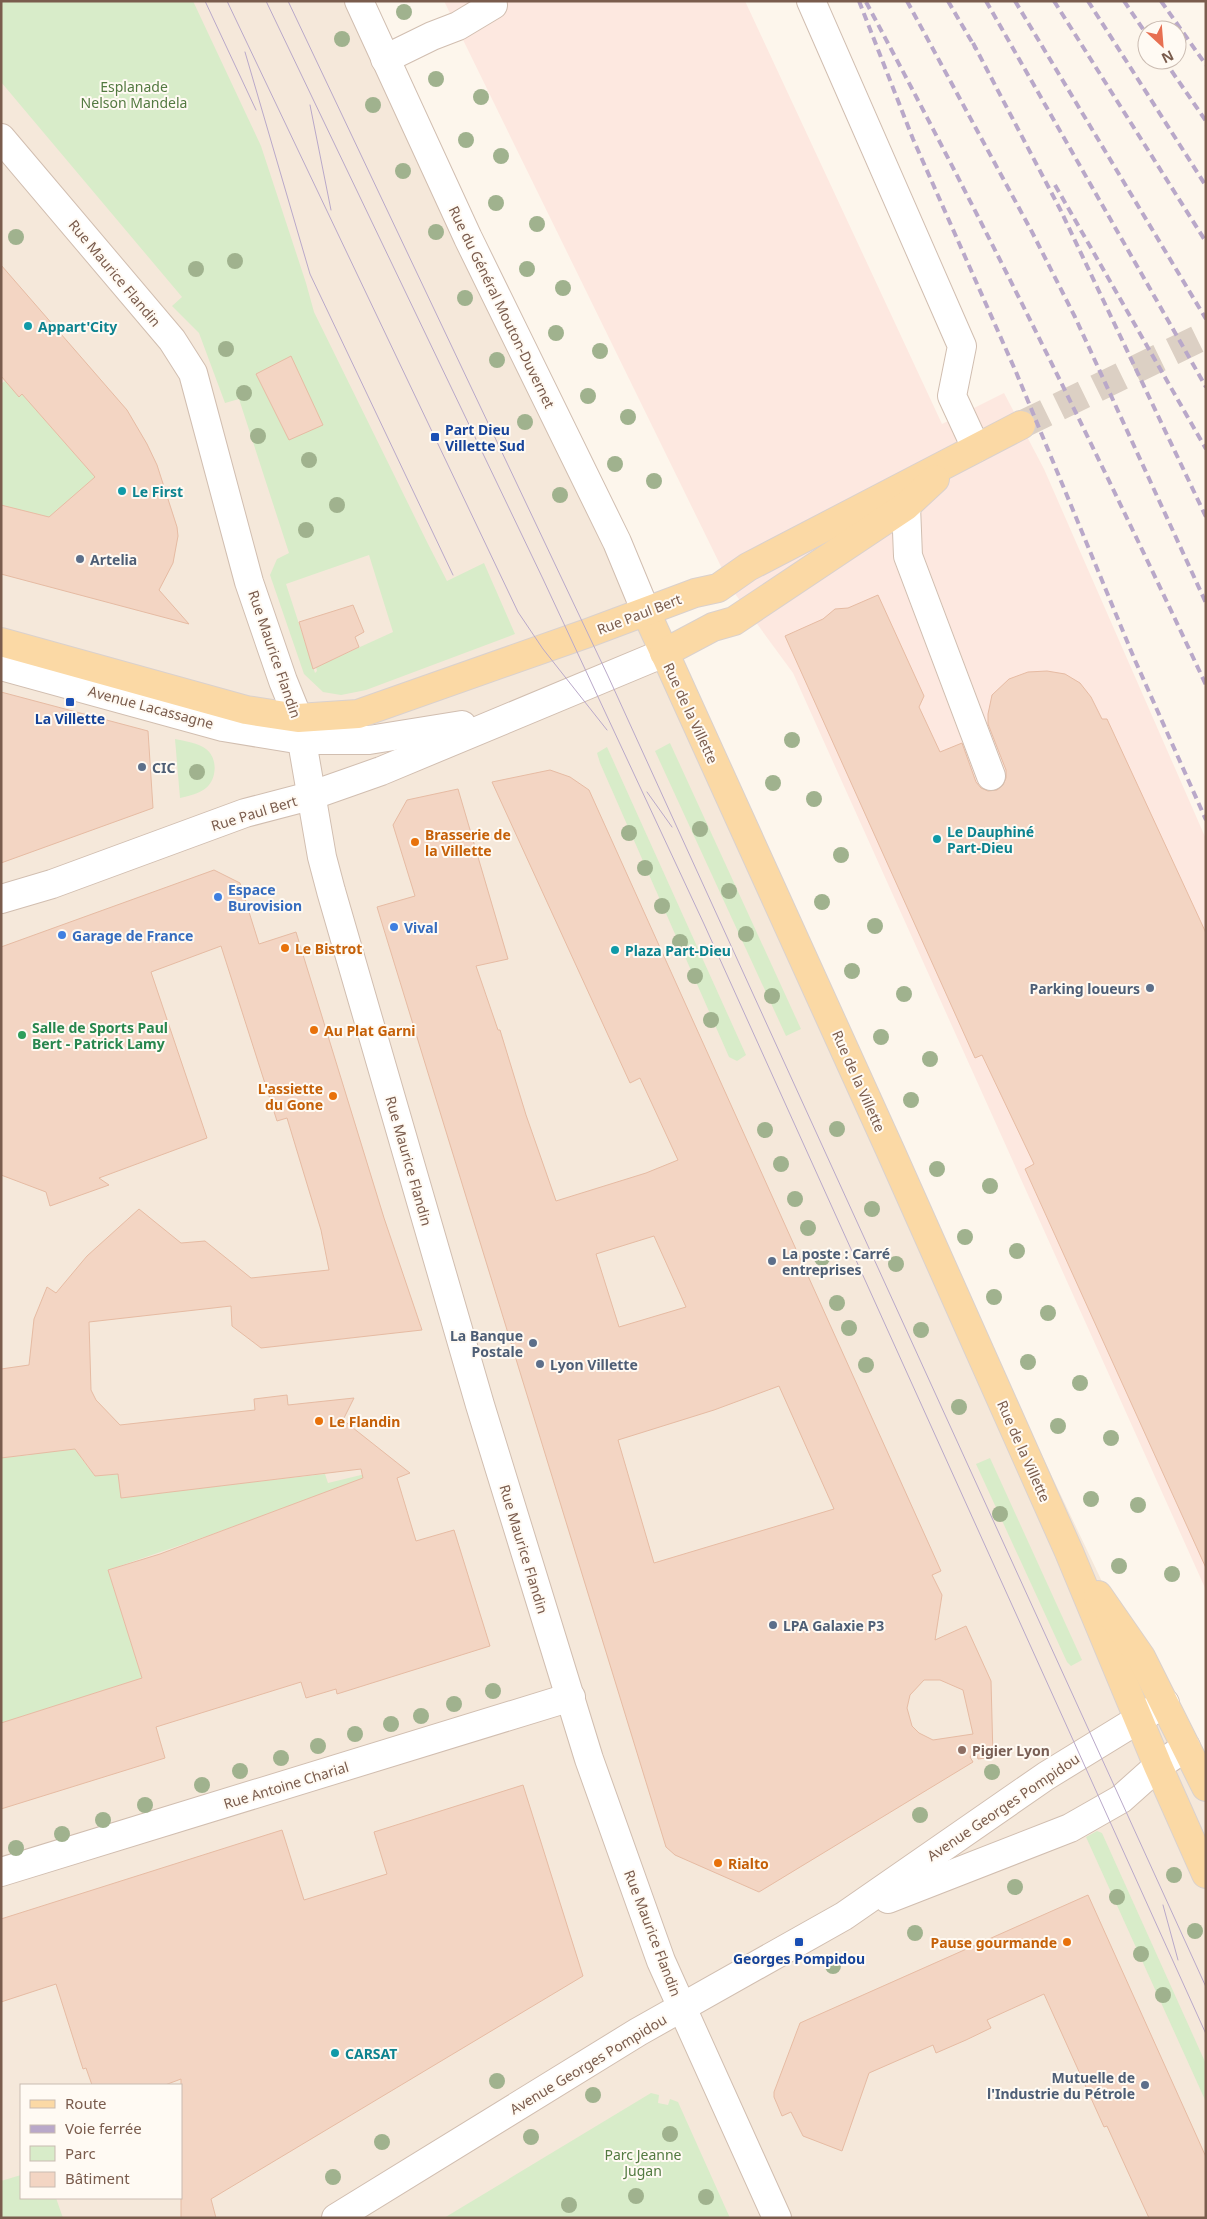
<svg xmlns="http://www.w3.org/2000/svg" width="1207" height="2219" viewBox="0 0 1207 2219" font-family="'Noto Sans',sans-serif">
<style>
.residential{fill:#f5e8da;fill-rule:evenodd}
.commercial{fill:#fde8e0}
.green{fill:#d8ecc9;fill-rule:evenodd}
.building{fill:#f3d5c3;stroke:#e6bba3;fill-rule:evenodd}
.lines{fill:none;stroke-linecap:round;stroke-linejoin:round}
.major-tunnel{stroke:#dcd0c4;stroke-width:28;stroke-dasharray:28 14;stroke-linecap:butt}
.minor-casing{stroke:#d1beb0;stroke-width:30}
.major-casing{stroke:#dad1cd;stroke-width:30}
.minor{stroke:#fff;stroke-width:28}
.major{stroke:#fbd9a5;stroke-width:28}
.tram{stroke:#b9a8c9;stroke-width:1}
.rail{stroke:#b9a8c9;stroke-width:4;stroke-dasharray:8 5;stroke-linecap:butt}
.tree{fill:#a0b28e}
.culture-dot{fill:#0f9aa8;stroke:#fffaf3;stroke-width:2}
.transit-dot{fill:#1a4fb4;stroke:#fffaf3;stroke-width:2}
.service-dot{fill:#5c6f8a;stroke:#fffaf3;stroke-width:2}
.food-dot{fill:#e8710a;stroke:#fffaf3;stroke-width:2}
.shop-dot{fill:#3f7fe0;stroke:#fffaf3;stroke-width:2}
.leisure-dot{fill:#2e9e5b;stroke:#fffaf3;stroke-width:2}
.education-dot{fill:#8d6e63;stroke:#fffaf3;stroke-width:2}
.labels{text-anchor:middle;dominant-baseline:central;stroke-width:4;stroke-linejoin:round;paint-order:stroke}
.park-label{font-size:14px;fill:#537a41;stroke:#fffaf3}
.street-label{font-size:14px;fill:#7a5c4d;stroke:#fffaf3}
.culture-label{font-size:14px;font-weight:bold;fill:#0d838f;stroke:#fffaf3;text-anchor:start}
.transit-label{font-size:14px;font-weight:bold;fill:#164399;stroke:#fffaf3}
.service-label{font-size:14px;font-weight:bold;fill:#4e5e75;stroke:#fffaf3;text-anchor:start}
.food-label{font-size:14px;font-weight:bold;fill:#c56008;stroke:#fffaf3;text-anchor:start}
.shop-label{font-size:14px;font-weight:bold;fill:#366cbe;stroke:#fffaf3;text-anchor:start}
.leisure-label{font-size:14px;font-weight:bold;fill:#27864d;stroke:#fffaf3;text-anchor:start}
.education-label{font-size:14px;font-weight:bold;fill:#785e54;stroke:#fffaf3;text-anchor:start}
</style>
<rect width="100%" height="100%" fill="#fdf6ec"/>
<!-- residential -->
<path class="residential" d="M 1,1 L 344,1 L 667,668 L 1206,1800 L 1206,2218 L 1,2218 ZM 21,2085 L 181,2085 L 181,2198 L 21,2198 Z"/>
<!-- commercial -->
<path class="commercial" d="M 444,1 L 745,1 L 942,424 L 1004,393 L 1044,469 L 1206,839 L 1206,1590 L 793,673 L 733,591 Z"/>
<!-- green -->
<g class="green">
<path d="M 1,1 L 193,1 L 261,146 L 306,283 L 314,312 L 428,544 L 447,581 L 484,563 L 515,634 L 366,690 L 341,695 L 323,692 L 304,674 L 270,575 L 277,559 L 289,553 L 239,399 L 225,403 L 199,333 L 172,306 L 182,297 L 1,82 ZM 369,555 L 393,632 L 316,667 L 317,671 L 315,673 L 286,584 Z"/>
<path d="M 5,381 L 22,394 L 95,477 L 49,517 L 1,505 L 1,384 Z"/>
<path d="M 175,739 C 184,741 199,743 206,749 C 218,758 217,779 206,788 C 199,794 188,796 180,798 Z"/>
<path d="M 670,743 L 801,1029 L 786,1036 L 655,751 Z"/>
<path d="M 607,747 L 746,1055 L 737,1061 L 729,1057 L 600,763 L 597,753 Z"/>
<path d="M 74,1442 L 82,1459 L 95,1476 L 118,1474 L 121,1497 L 325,1474 L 328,1483 L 394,1467 L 210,1535 L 108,1570 L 142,1678 L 1,1723 L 1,1458 L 31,1455 L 30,1443 Z"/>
<path d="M 990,1458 L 1082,1660 L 1071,1666 L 1067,1662 L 976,1464 Z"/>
<path d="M 1097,1831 L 1102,1833 L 1206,2064 L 1206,2102 L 1086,1837 Z"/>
<path d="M 651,2093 L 659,2095 L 658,2103 L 668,2105 L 670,2099 L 678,2102 L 730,2218 L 444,2218 Z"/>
<path d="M 21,2175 L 21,2198 L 56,2198 L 63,2218 L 1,2218 L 1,2181 Z"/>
</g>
<!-- building -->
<g class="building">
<path d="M 1,265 L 127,410 L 147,444 L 157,465 L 177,527 L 178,536 L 173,563 L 159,590 L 189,624 L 1,574 L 1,505 L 49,517 L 95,477 L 22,394 L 19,397 L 1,376 Z"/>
<path d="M 291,356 L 323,425 L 289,440 L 256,374 Z"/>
<path d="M 878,595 L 924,696 L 919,707 L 940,752 L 962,743 L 976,782 L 981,788 L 988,791 L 997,790 L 1003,785 L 1006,778 L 1006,770 L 988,724 L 988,714 L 992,695 L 1009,679 L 1028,672 L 1047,671 L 1065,674 L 1080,683 L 1091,697 L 1102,719 L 1107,719 L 1206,933 L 1206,1568 L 1025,1169 L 1034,1164 L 982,1055 L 975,1058 L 785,636 L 823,619 L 835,609 L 848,608 Z"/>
<path d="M 353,605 L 364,632 L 355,637 L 359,647 L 313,669 L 299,622 Z"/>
<path d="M 1,692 L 148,731 L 153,808 L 1,863 Z"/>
<path d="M 550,770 L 570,777 L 589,790 L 941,1571 L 932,1575 L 942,1595 L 935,1640 L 966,1626 L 991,1681 L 993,1757 L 978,1759 L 976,1749 L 970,1757 L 973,1762 L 759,1892 L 675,1855 L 666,1847 L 377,907 L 415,896 L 393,825 L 407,800 L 458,789 L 508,959 L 476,966 L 498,1030 L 500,1030 L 526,1115 L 556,1201 L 646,1173 L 678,1160 L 640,1078 L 630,1083 L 492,782 ZM 654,1236 L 686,1307 L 619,1327 L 596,1254 ZM 779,1386 L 834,1509 L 654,1563 L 618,1440 L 714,1410 ZM 924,1680 L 940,1680 L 963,1690 L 973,1734 L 933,1740 L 919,1733 L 912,1726 L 907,1708 L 910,1695 Z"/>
<path d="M 214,870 L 240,883 L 259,944 L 296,932 L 384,1218 L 422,1330 L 261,1348 L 232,1326 L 231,1306 L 89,1322 L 91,1390 L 96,1400 L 120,1425 L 255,1410 L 254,1399 L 287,1395 L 288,1405 L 354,1398 L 343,1420 L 410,1473 L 397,1478 L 416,1541 L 454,1530 L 490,1646 L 337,1694 L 336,1689 L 306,1698 L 301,1682 L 156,1727 L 165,1758 L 1,1809 L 1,1723 L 142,1678 L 108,1570 L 160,1554 L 363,1478 L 361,1469 L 121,1498 L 118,1474 L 95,1476 L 75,1449 L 1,1458 L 1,1369 L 29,1365 L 34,1319 L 47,1287 L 56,1293 L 87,1256 L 139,1209 L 181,1243 L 205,1241 L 251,1278 L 329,1270 L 321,1230 L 287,1118 L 277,1121 L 221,946 L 151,972 L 207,1138 L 99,1178 L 109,1185 L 50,1206 L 46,1192 L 1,1175 L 1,947 Z"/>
<path d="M 523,1785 L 583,1976 L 211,2199 L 216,2218 L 181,2218 L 181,2079 L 165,2085 L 92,2085 L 86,2068 L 83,2069 L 56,1984 L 1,2002 L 1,1919 L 282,1830 L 304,1900 L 387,1874 L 374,1832 Z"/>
<path d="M 1088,1895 L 1206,2157 L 1206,2218 L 1149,2218 L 1107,2126 L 1104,2127 L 1044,1994 L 987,2020 L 991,2028 L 966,2040 L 936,2053 L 933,2045 L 869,2073 L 842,2151 L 803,2136 L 791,2112 L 782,2116 L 774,2097 L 774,2092 L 800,2023 Z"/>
</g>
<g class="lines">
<!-- major-tunnel -->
<path class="major-tunnel" d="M 1021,425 L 1206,335"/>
<defs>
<g id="minor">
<path d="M 359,1 L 468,238 L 617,542 L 646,612"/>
<path d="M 811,1 L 962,346 L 952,396 L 976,448"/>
<path d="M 385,59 L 432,36 L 458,26 L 493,5 L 491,1"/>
<path d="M 1,138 L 172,340 L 193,373 L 249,582 L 283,681 L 298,718 L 322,857 L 331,891 L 480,1405 L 589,1759 L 661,1961 L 777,2218"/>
<path d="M 906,506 L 908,556 L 991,776"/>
<path d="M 1,666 L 223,727 L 302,740 L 369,740 L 462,725"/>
<path d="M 1,899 L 52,884 L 245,813 L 310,796 L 381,771 L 664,653"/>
<path d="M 1,1872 L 571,1697"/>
<path d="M 888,1899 L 1070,1828 L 1121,1799 L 1158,1766 L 1186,1747"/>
<path d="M 336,2218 L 638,2032 L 844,1916 L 1046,1776 L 1165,1703"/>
</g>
<g id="major">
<path d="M 646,612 L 890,1150 L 1069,1552 L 1158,1766 L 1206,1874"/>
<path d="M 1,642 L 246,710 L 298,718 L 358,714 L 588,633 L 695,593 L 718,588 L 748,567 L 1021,425"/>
<path d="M 664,653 L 713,627 L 734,621 L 906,506 L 935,479"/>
<path d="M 1098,1595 L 1141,1657 L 1206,1787"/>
</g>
</defs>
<!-- minor casing -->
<use href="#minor" class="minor-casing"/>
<!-- major casing -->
<use href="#major" class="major-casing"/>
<!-- minor -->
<use href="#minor" class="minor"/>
<!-- major -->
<use href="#major" class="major"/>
<!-- tram -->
<g class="tram">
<path d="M 205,1 L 256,110"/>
<path d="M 227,1 L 518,612 L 543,649 L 607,730"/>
<path d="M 266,1 L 543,579 L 704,924 L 1206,2034"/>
<path d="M 288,1 L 608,676 L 1206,1987"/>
<path d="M 245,52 L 310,274 L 453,575"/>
<path d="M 310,105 L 331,210"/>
<path d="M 647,792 L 672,827"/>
<path d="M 1163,1905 L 1178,1960"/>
</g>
<!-- rail -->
<g class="rail">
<path d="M 859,1 L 913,139 L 1016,372 L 1134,658 L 1206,820"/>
<path d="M 907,1 L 1032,232 L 1075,317 L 1206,603"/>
<path d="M 948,1 L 976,49"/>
<path d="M 986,1 L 1206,387"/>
<path d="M 1015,1 L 1206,319"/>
<path d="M 1054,1 L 1206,242"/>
<path d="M 1088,1 L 1206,186"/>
<path d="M 1124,1 L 1147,35"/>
<path d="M 1161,1 L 1206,65"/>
<path d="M 866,2 C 986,226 1098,454 1206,685"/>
<path d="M 973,43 L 1061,211 L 1206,517"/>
<path d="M 1164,60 L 1206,121"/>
<path d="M 1055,185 L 1206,449"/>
</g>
</g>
<!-- trees -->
<g class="tree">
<circle cx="404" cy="12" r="8"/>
<circle cx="342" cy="39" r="8"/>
<circle cx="436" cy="79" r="8"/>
<circle cx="481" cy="97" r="8"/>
<circle cx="373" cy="105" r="8"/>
<circle cx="466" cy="140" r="8"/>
<circle cx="501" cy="156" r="8"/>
<circle cx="403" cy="171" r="8"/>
<circle cx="496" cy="203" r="8"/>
<circle cx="537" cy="224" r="8"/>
<circle cx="436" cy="232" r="8"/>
<circle cx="16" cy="237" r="8"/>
<circle cx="235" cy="261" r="8"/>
<circle cx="196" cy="269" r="8"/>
<circle cx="527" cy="269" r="8"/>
<circle cx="563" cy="288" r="8"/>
<circle cx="465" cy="298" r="8"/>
<circle cx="556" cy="333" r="8"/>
<circle cx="226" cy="349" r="8"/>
<circle cx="600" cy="351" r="8"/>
<circle cx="497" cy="360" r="8"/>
<circle cx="244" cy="393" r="8"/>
<circle cx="588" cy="396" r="8"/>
<circle cx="628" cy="417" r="8"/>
<circle cx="525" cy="422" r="8"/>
<circle cx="258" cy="436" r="8"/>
<circle cx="309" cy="460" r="8"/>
<circle cx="615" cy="464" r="8"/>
<circle cx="654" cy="481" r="8"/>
<circle cx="560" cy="495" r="8"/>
<circle cx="337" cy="505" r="8"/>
<circle cx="306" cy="530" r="8"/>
<circle cx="792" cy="740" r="8"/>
<circle cx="197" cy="772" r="8"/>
<circle cx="773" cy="783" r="8"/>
<circle cx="814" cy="799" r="8"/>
<circle cx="700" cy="829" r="8"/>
<circle cx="629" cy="833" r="8"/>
<circle cx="841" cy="855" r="8"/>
<circle cx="645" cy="868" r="8"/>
<circle cx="729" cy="891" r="8"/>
<circle cx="822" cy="902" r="8"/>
<circle cx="662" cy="906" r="8"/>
<circle cx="875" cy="926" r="8"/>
<circle cx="746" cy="934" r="8"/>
<circle cx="680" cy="942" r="8"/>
<circle cx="852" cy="971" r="8"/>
<circle cx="695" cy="976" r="8"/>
<circle cx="904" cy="994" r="8"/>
<circle cx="772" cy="996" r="8"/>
<circle cx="711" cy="1020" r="8"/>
<circle cx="881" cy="1037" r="8"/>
<circle cx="930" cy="1059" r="8"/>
<circle cx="911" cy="1100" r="8"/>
<circle cx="837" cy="1129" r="8"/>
<circle cx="765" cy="1130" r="8"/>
<circle cx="781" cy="1164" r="8"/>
<circle cx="937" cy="1169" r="8"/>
<circle cx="990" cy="1186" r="8"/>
<circle cx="795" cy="1199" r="8"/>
<circle cx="872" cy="1209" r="8"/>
<circle cx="808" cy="1228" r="8"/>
<circle cx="965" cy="1237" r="8"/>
<circle cx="1017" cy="1251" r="8"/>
<circle cx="822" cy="1258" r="8"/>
<circle cx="896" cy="1264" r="8"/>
<circle cx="994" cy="1297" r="8"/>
<circle cx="837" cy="1303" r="8"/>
<circle cx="1048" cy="1313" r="8"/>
<circle cx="849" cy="1328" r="8"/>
<circle cx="921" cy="1330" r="8"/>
<circle cx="1028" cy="1362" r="8"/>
<circle cx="866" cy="1365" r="8"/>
<circle cx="1080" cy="1383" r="8"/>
<circle cx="959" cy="1407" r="8"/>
<circle cx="1058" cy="1426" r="8"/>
<circle cx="1111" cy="1438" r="8"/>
<circle cx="1091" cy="1499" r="8"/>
<circle cx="1138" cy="1505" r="8"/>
<circle cx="1000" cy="1514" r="8"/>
<circle cx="1119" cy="1566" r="8"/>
<circle cx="1172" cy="1574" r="8"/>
<circle cx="493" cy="1691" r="8"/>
<circle cx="454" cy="1704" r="8"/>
<circle cx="421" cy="1716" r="8"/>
<circle cx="391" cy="1724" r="8"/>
<circle cx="355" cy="1734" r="8"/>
<circle cx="318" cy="1746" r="8"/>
<circle cx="281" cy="1758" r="8"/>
<circle cx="240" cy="1771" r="8"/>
<circle cx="992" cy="1772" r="8"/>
<circle cx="202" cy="1785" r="8"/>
<circle cx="145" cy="1805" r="8"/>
<circle cx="920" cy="1815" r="8"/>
<circle cx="103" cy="1820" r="8"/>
<circle cx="62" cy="1834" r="8"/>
<circle cx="16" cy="1848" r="8"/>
<circle cx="1174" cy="1875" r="8"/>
<circle cx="1015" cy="1887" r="8"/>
<circle cx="1117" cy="1897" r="8"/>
<circle cx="1195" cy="1931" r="8"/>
<circle cx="915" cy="1933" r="8"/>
<circle cx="1141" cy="1954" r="8"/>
<circle cx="833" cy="1966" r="8"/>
<circle cx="1163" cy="1995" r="8"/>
<circle cx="497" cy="2081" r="8"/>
<circle cx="593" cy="2095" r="8"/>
<circle cx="670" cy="2134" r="8"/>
<circle cx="531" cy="2137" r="8"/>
<circle cx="382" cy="2142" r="8"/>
<circle cx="333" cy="2177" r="8"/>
<circle cx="636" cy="2196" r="8"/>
<circle cx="706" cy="2197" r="8"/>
<circle cx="569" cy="2205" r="8"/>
</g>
<!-- markers -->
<g class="culture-dot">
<circle cx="28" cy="326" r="5"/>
<circle cx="122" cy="491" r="5"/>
<circle cx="937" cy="839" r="5"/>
<circle cx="615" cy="950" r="5"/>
<circle cx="335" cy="2053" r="5"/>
</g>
<g class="transit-dot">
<rect x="430" y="432" width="10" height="10" rx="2.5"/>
<rect x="65" y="697" width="10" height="10" rx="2.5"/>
<rect x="794" y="1937" width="10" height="10" rx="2.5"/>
</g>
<g class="service-dot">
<circle cx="80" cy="559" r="5"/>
<circle cx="142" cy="767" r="5"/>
<circle cx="1150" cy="988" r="5"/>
<circle cx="772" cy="1261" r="5"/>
<circle cx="533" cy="1343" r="5"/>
<circle cx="540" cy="1364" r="5"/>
<circle cx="773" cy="1625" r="5"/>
<circle cx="1145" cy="2085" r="5"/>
</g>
<g class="food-dot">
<circle cx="415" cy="842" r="5"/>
<circle cx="285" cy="948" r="5"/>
<circle cx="314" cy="1030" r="5"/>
<circle cx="333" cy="1096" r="5"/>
<circle cx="319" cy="1421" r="5"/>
<circle cx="718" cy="1863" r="5"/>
<circle cx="1067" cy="1942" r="5"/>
</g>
<g class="shop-dot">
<circle cx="218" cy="897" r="5"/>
<circle cx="394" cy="927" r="5"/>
<circle cx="62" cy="935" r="5"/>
</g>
<circle class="leisure-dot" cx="22" cy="1035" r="5"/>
<circle class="education-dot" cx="962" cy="1750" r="5"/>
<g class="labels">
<!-- park labels -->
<g class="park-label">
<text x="134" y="86">Esplanade<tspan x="134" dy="16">Nelson Mandela</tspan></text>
<text x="643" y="2154">Parc Jeanne<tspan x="643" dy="16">Jugan</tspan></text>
</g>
<!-- street labels -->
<g class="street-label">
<text transform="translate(115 273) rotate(50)">Rue Maurice Flandin</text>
<text transform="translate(502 307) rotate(64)">Rue du Général Mouton-Duvernet</text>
<text transform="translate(639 614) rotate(-21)">Rue Paul Bert</text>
<text transform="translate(275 654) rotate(71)">Rue Maurice Flandin</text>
<text transform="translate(151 707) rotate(15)">Avenue Lacassagne</text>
<text transform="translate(691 713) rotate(65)">Rue de la Villette</text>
<text transform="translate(254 813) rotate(-17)">Rue Paul Bert</text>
<text transform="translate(859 1081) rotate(66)">Rue de la Villette</text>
<text transform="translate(409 1161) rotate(74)">Rue Maurice Flandin</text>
<text transform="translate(1024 1451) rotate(66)">Rue de la Villette</text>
<text transform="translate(524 1549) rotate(73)">Rue Maurice Flandin</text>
<text transform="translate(286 1785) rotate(-17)">Rue Antoine Charial</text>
<text transform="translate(1003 1807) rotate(-34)">Avenue Georges Pompidou</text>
<text transform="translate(653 1933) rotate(69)">Rue Maurice Flandin</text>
<text transform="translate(588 2064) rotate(-31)">Avenue Georges Pompidou</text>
</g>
<!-- culture labels -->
<g class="culture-label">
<text x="38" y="326">Appart'City</text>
<text x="132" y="491">Le First</text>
<text x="947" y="831">Le Dauphiné<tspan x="947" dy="16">Part-Dieu</tspan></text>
<text x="625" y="950">Plaza Part-Dieu</text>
<text x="345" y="2053">CARSAT</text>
</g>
<!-- transit labels -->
<g class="transit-label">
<text x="445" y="429" text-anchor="start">Part Dieu<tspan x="445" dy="16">Villette Sud</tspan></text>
<text x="70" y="718">La Villette</text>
<text x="799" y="1958">Georges Pompidou</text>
</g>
<!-- service labels -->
<g class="service-label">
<text x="90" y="559">Artelia</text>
<text x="152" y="767">CIC</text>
<text x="1140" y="988" text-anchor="end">Parking loueurs</text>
<text x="782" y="1253">La poste : Carré<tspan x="782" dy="16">entreprises</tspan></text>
<text x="523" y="1335" text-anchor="end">La Banque<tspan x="523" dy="16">Postale</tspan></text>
<text x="550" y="1364">Lyon Villette</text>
<text x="783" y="1625">LPA Galaxie P3</text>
<text x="1135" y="2077" text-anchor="end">Mutuelle de<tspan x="1135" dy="16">l'Industrie du Pétrole</tspan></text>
</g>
<!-- food labels -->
<g class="food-label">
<text x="425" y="834">Brasserie de<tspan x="425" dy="16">la Villette</tspan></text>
<text x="295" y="948">Le Bistrot</text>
<text x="324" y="1030">Au Plat Garni</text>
<text x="323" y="1088" text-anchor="end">L'assiette<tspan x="323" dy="16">du Gone</tspan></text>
<text x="329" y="1421">Le Flandin</text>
<text x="728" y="1863">Rialto</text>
<text x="1057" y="1942" text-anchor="end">Pause gourmande</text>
</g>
<!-- shop labels -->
<g class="shop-label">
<text x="228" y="889">Espace<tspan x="228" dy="16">Burovision</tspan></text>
<text x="404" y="927">Vival</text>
<text x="72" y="935">Garage de France</text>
</g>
<!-- leisure labels -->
<g class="leisure-label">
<text x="32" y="1027">Salle de Sports Paul<tspan x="32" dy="16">Bert - Patrick Lamy</tspan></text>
</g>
<!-- education labels -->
<g class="education-label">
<text x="972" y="1750">Pigier Lyon</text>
</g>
</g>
<!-- border -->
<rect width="1207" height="2219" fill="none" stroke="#7a5c4d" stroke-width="5"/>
<!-- legend -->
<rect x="20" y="2084" width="162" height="115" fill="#fffaf3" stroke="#cabbb1"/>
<rect x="30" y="2100" width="25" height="8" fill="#fbd9a5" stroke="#cabbb1"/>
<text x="65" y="2109" font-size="15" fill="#7a5c4d">Route</text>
<rect x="30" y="2125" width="25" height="8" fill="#b9a8c9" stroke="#cabbb1"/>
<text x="65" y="2134" font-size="15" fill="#7a5c4d">Voie ferrée</text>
<rect x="30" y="2146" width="25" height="15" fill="#d8ecc9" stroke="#cabbb1"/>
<text x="65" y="2159" font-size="15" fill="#7a5c4d">Parc</text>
<rect x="30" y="2172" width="25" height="15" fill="#f3d5c3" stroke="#cabbb1"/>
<text x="65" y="2184" font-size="15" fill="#7a5c4d">Bâtiment</text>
<!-- north arrow -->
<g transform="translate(1162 45) rotate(154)"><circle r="24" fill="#fffaf3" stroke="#cabbb1"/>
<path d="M0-4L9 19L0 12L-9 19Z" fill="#e76f51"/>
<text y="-8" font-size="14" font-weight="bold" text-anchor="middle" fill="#7a5c4d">N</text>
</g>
</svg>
